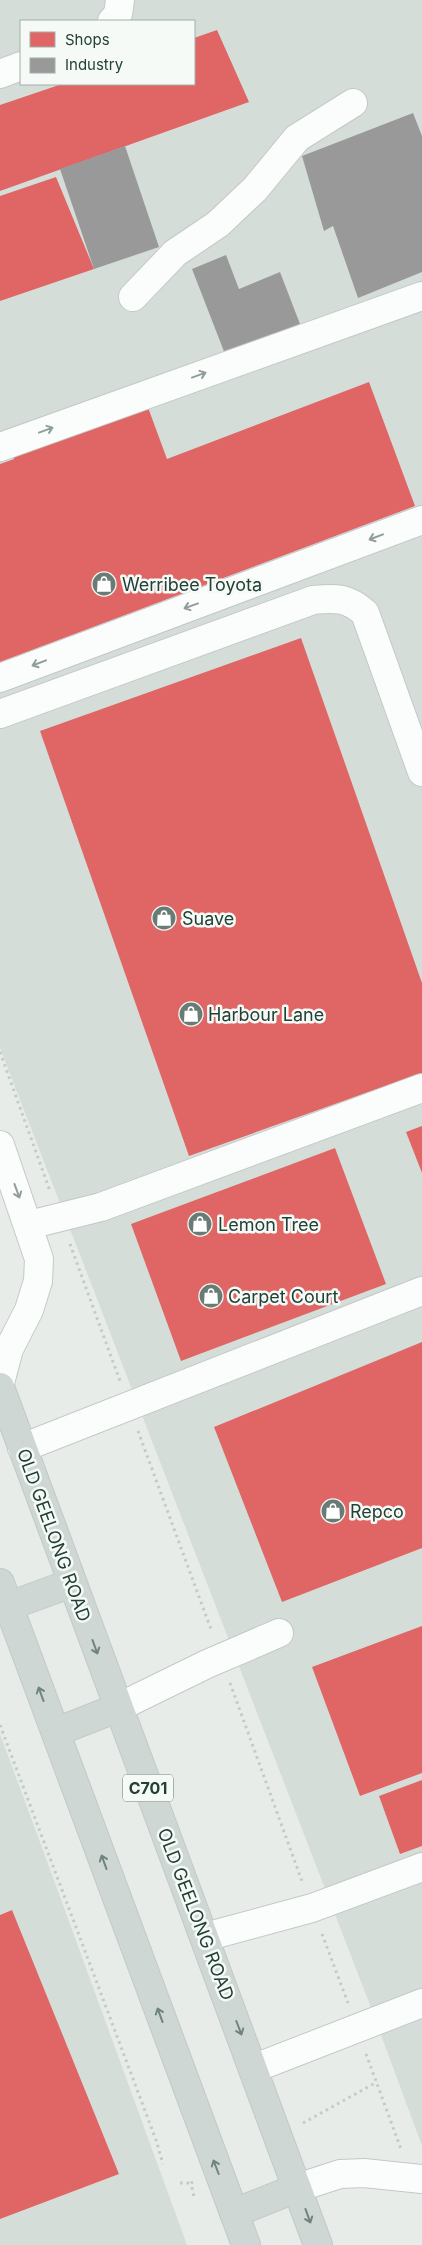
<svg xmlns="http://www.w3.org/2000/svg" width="422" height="2245" viewBox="0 0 422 2245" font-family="Inter,sans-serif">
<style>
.built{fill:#d5ddd9;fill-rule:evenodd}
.shops{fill:#e06666}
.industry{fill:#999}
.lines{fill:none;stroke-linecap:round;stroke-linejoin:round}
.minor-casing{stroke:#c4c9c6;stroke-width:30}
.major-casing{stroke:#c2cac7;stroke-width:30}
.path{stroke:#c2cbc7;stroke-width:3;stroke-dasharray:2.5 4;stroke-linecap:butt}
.minor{stroke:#fbfcfc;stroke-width:28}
.major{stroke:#ced7d4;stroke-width:28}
.oneway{stroke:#909e99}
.oneway2{stroke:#70847d}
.labels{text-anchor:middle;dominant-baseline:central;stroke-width:5;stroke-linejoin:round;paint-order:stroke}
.shield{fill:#f5faf7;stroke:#637870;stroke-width:1}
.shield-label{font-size:16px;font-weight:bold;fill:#244036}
.poi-label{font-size:18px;fill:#244036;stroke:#f5faf7;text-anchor:start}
.street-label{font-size:18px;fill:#244036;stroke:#f5faf7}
</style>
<rect width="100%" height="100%" fill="#e7ece9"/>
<!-- built -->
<g class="built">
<path d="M 0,0 L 422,0 L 422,2146 L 370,2005 L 0,1048 ZM 21,21 L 194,21 L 194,84 L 21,84 Z"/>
<path d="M 0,1734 L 47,1861 L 187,2245 L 0,2245 Z"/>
</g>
<!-- shops -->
<g class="shops">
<path d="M 217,30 L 249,102 L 0,191 L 0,105 L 62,84 L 194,84 L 194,38 Z"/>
<path d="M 56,177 L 94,269 L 0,301 L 0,196 Z"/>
<path d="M 369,382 L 415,506 L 0,662 L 0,464 L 14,459 L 5,434 L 139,383 L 167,459 Z"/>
<path d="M 301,638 L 422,983 L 422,1073 L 189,1156 L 40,731 Z"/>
<path d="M 422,1126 L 422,1173 L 406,1132 Z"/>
<path d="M 335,1148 L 386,1284 L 181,1361 L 131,1224 Z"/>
<path d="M 422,1342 L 422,1548 L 282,1602 L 214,1427 Z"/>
<path d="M 422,1626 L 422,1773 L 360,1796 L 312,1667 Z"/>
<path d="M 422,1780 L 422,1846 L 400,1854 L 379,1796 Z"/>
<path d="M 12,1910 L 119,2174 L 0,2219 L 0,1915 Z"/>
</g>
<!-- industry -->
<g class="industry">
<path d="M 413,113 L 422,136 L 422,272 L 358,298 L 333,226 L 324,231 L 302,156 Z"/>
<path d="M 125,146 L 159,247 L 94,269 L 60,169 Z"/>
<path d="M 226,255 L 239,289 L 280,272 L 300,324 L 225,354 L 192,269 Z"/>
</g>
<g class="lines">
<defs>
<g id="minor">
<path d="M 112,21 L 118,14 L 120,0"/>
<path d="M 0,74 L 21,66"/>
<path d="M 133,297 L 175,253 L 218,224 L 255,189 L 297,138 L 353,103"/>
<path d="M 0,447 L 422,296"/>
<path d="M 0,678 L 422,520"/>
<path d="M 0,714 L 313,600 C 336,598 347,597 365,613 L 422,772"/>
<path d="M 0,1145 L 39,1259 L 38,1281 L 29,1310 L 9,1349 L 0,1383"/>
<path d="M 29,1225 L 101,1207 L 422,1088"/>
<path d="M 22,1448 L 422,1291"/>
<path d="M 117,1708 L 207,1664 L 279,1633"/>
<path d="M 205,1937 L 312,1908 L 422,1867"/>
<path d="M 255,2068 L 422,2003"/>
<path d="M 297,2188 L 340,2174 L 364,2173 L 422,2179"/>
</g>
<g id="major">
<path d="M 0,1387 C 105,1674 214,1959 318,2245"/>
<path d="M 0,1583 L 246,2245"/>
<path d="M 9,1606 L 72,1583"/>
<path d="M 56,1732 L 117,1708"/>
<path d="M 234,2213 L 297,2188"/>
</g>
</defs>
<!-- minor casing -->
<use href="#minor" class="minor-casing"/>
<!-- major casing -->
<use href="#major" class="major-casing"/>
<!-- path -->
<g class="path">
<path d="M 0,1052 L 50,1191"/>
<path d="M 70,1244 L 120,1381"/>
<path d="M 138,1431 L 212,1632"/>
<path d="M 230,1683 L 303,1884"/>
<path d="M 0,1725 L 156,2140 L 163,2164"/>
<path d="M 322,1934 L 348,2003"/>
<path d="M 366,2054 L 401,2149"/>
<path d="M 303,2123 L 377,2082"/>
<path d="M 193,2182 L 191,2183 L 194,2197"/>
<path d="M 180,2183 L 191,2183"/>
</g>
<!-- minor -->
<use href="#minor" class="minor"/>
<!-- major -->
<use href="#major" class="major"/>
</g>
<!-- one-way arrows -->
<defs><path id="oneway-shaft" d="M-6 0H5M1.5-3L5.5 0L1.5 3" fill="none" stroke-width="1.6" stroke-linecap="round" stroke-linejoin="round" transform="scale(1.25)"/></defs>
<g class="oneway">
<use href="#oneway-shaft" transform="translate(199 375) rotate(-20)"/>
<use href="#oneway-shaft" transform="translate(46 430) rotate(-20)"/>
<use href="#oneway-shaft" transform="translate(376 537) rotate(159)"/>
<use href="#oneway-shaft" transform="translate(191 606) rotate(160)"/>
<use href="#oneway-shaft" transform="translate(39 663) rotate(159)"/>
<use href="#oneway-shaft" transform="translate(17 1191) rotate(70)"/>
</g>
<g class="oneway2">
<use href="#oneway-shaft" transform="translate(95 1647) rotate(70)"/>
<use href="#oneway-shaft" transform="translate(41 1694) rotate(-110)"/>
<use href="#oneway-shaft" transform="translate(104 1862) rotate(-110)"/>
<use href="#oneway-shaft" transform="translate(160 2015) rotate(-110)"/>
<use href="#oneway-shaft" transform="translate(239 2028) rotate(69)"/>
<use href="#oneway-shaft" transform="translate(216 2167) rotate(-111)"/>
<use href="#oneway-shaft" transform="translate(308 2216) rotate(70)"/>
</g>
<!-- icons -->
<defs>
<symbol id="shop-disc" viewBox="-11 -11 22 22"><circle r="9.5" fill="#687c75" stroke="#f5faf7"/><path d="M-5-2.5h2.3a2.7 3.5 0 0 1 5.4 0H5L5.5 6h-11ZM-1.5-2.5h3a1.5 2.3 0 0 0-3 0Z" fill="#fff"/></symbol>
</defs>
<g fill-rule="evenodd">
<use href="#shop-disc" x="90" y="570" width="28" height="28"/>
<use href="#shop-disc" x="150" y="904" width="28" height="28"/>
<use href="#shop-disc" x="177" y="1000" width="28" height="28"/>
<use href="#shop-disc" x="186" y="1210" width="28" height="28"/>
<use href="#shop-disc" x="197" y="1282" width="28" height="28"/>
<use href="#shop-disc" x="319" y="1497" width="28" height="28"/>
</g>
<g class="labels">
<!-- shield labels -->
<rect class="shield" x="123" y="1774.5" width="50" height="27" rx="4"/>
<g class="shield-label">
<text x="148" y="1788">C701</text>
</g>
<!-- poi labels -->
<g class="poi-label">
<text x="122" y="584">Werribee Toyota</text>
<text x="182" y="918">Suave</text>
<text x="208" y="1014">Harbour Lane</text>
<text x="218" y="1224">Lemon Tree</text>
<text x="228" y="1296">Carpet Court</text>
<text x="350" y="1511">Repco</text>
</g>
<!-- street labels -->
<g class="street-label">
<text transform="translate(54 1535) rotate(70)">OLD GEELONG ROAD</text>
<text transform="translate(196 1914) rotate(69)">OLD GEELONG ROAD</text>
</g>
</g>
<!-- legend -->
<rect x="20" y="20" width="175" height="65" fill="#f5faf7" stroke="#a1b0aa"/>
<rect x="30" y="32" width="25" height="15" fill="#e06666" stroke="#a1b0aa"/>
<text x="65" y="45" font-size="15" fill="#244036">Shops</text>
<rect x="30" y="58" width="25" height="15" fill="#999999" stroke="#a1b0aa"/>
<text x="65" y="70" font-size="15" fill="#244036">Industry</text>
</svg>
